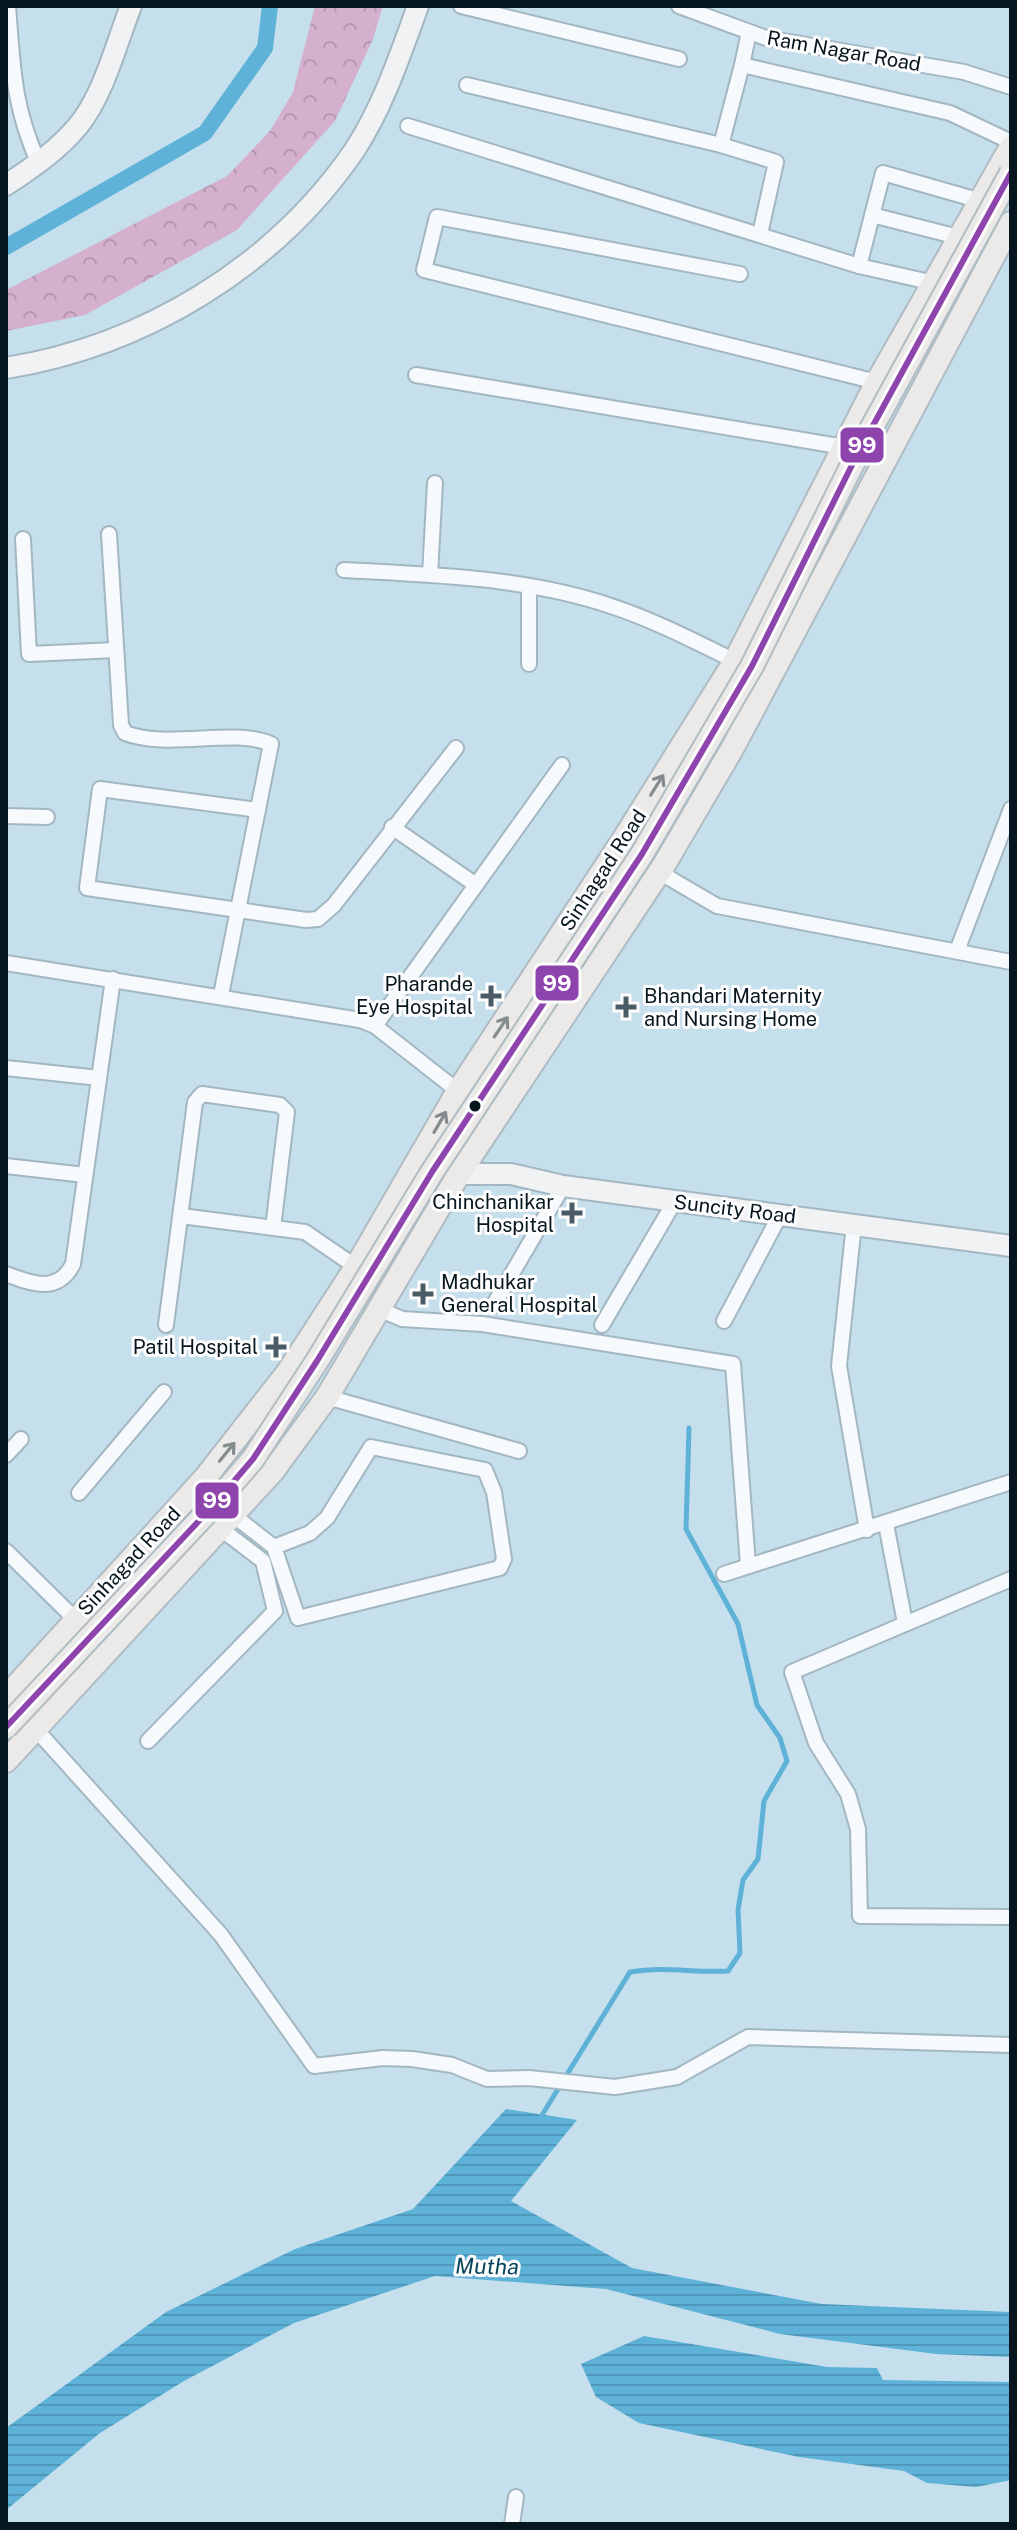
<svg xmlns="http://www.w3.org/2000/svg" width="1017" height="2530" viewBox="0 0 1017 2530" font-family="'Public Sans',sans-serif">
<style>
.forest{fill:url(#forest-crowns)}
.water{fill:url(#water-rules)}
.lines{fill:none;stroke-linecap:round;stroke-linejoin:round}
.stream{stroke:#5eb2d8;stroke-width:5}
.canal{stroke:#5eb2d8;stroke-width:16}
.street-casing{stroke:#a3b7c2;stroke-width:18}
.secondary-casing{stroke:#a3b7c2;stroke-width:24}
.primary-casing{stroke:#afbcc3;stroke-width:26}
.street{stroke:#f6fafc;stroke-width:14}
.secondary{stroke:#f0f2f3;stroke-width:20}
.primary{stroke:#eceae9;stroke-width:22}
.primary-bridge-casing{stroke:#afbcc3;stroke-width:26;stroke-linecap:butt}
.primary-bridge{stroke:#eceae9;stroke-width:22}
.bus-1-casing{stroke:#fdfdfd;stroke-width:12}
.bus-1{stroke:#8e44ad;stroke-width:6}
.oneway{stroke:#848b8e}
.poi-dot{fill:#495c66;stroke:#fdfdfd;stroke-width:3}
.bus-dot{fill:#05161e;stroke:#fdfdfd;stroke-width:3}
.labels{text-anchor:middle;dominant-baseline:central;stroke-width:6;stroke-linejoin:round;paint-order:stroke}
.street-label{font-size:20px;fill:#05161e;stroke:#fdfdfd}
.poi-label{font-size:20px;fill:#05161e;stroke:#fdfdfd;text-anchor:end}
.water-label{font-size:22px;font-style:italic;fill:#07455e;stroke:#fdfdfd}
.line-badge{stroke:#fdfdfd;stroke-width:3}
.badge-label{font-size:22px;text-anchor:middle;font-weight:bold;fill:#fff}
</style>
<defs>
<pattern id="forest-crowns" width="20" height="18" patternUnits="userSpaceOnUse" patternTransform="scale(2)"><rect width="20" height="18" fill="#d5b0cc"/><path d="M2 6a3 3 0 1 1 6 0M12 15a3 3 0 1 1 6 0" fill="none" stroke="#b597af"/></pattern>
<pattern id="water-rules" width="6" height="5" patternUnits="userSpaceOnUse" patternTransform="scale(2)"><rect width="6" height="5" fill="#5eb2d8"/><path d="M0 2.5h6" fill="none" stroke="#5098b9"/></pattern>
</defs>
<rect width="100%" height="100%" fill="#c6dfed"/>
<!-- forest -->
<path class="forest" d="M 315,6 L 383,6 L 373,39 L 335,121 L 237,230 L 85,315 L 6,331 L 6,290 L 227,176 L 270,131 L 293,92 Z"/>
<!-- water -->
<g class="water">
<path d="M 506,2109 L 577,2120 L 511,2201 L 632,2268 L 822,2304 L 1011,2312 L 1011,2357 L 936,2354 L 780,2334 L 606,2289 L 435,2276 L 294,2323 L 184,2381 L 100,2433 L 6,2510 L 6,2428 L 166,2312 L 295,2249 L 413,2209 Z"/>
<path d="M 644,2336 L 827,2367 L 877,2368 L 883,2380 L 1011,2382 L 1011,2480 L 976,2487 L 927,2483 L 904,2471 L 799,2457 L 639,2423 L 596,2397 L 581,2364 Z"/>
</g>
<g class="lines">
<!-- stream -->
<path class="stream" d="M 539,2120 L 630,1972 C 664,1966 693,1973 728,1971 L 740,1953 L 738,1910 L 743,1880 L 758,1859 L 764,1801 L 787,1761 L 780,1738 L 757,1705 L 738,1624 L 686,1529 L 689,1428"/>
<!-- canal -->
<path class="canal" d="M 6,247 L 205,133 L 265,48 L 270,6"/>
<defs>
<g id="street">
<path d="M 8,6 C 13,68 13,106 39,164"/>
<path d="M 461,6 L 679,59"/>
<path d="M 679,6 L 766,38 L 964,72 L 1011,87"/>
<path d="M 742,65 L 749,32"/>
<path d="M 467,85 L 721,145 L 742,65 L 950,113 L 1011,142"/>
<path d="M 408,126 L 859,266 L 934,283"/>
<path d="M 721,145 L 776,162 L 760,234"/>
<path d="M 872,215 L 962,238"/>
<path d="M 859,266 L 883,173 L 981,201"/>
<path d="M 740,274 L 437,217 L 424,270 L 877,382"/>
<path d="M 416,375 L 844,447"/>
<path d="M 109,534 L 121,725 L 125,733 C 170,750 233,727 271,744 L 221,995"/>
<path d="M 23,539 L 29,654 L 116,650"/>
<path d="M 344,570 C 432,575 526,577 611,606 C 654,620 694,641 735,661"/>
<path d="M 430,575 L 435,483"/>
<path d="M 529,587 L 529,664"/>
<path d="M 258,810 L 100,789 L 87,888 L 306,920 L 318,919 L 334,905 L 456,748"/>
<path d="M 6,816 L 47,817"/>
<path d="M 392,827 L 476,885"/>
<path d="M 659,872 L 717,906 L 1011,962"/>
<path d="M 957,951 L 1011,809"/>
<path d="M 6,963 L 360,1020 L 375,1026 L 458,1091 L 498,1115"/>
<path d="M 375,1026 L 562,765"/>
<path d="M 6,1068 L 99,1078"/>
<path d="M 6,1166 L 85,1175"/>
<path d="M 181,1216 L 305,1232 L 356,1267"/>
<path d="M 854,1224 L 839,1366 L 867,1530"/>
<path d="M 6,1274 C 32,1284 58,1294 73,1264 L 113,979"/>
<path d="M 493,1306 L 563,1186"/>
<path d="M 379,1309 L 402,1319 L 482,1324 L 733,1364 L 748,1565"/>
<path d="M 724,1321 L 780,1215"/>
<path d="M 166,1325 L 195,1102 L 202,1094 L 280,1105 L 287,1112 L 273,1228"/>
<path d="M 602,1325 L 675,1201"/>
<path d="M 327,1397 L 519,1451"/>
<path d="M 6,1455 L 21,1439"/>
<path d="M 79,1493 L 164,1392"/>
<path d="M 233,1515 L 274,1547 L 298,1618 L 500,1568 L 504,1559 L 494,1492 L 485,1470 L 371,1447 L 327,1518 L 310,1533 L 274,1547"/>
<path d="M 886,1524 L 905,1623"/>
<path d="M 6,1551 L 75,1619"/>
<path d="M 724,1574 L 1011,1482"/>
<path d="M 1011,1579 L 792,1672 L 816,1743 L 848,1794 L 858,1829 L 860,1916 L 1011,1917"/>
<path d="M 32,1725 L 221,1935 L 314,2066 L 383,2058 L 412,2059 L 452,2065 L 487,2079 L 529,2078 L 615,2087 L 677,2077 L 748,2037 L 1011,2045"/>
<path d="M 148,1741 L 275,1611 L 263,1561 L 221,1529"/>
<path d="M 512,2524 L 516,2497"/>
</g>
<g id="secondary">
<path d="M 6,185 C 32,168 58,150 78,126 C 104,94 116,44 131,6"/>
<path d="M 6,368 C 144,346 274,267 354,151 C 383,107 400,55 418,6"/>
<path d="M 447,1166 L 459,1174 L 511,1174 L 563,1186 L 1011,1246"/>
</g>
<g id="primary">
<path d="M 6,1697 L 205,1478 L 288,1372 L 356,1267 L 458,1091 L 623,840 L 735,661 L 877,382 L 1011,147"/>
<path d="M 6,1761 L 273,1471 L 327,1397 L 459,1174 L 664,865 L 732,749 L 1011,223"/>
</g>
</defs>
<!-- street casing -->
<use href="#street" class="street-casing"/>
<!-- secondary casing -->
<use href="#secondary" class="secondary-casing"/>
<!-- primary casing -->
<use href="#primary" class="primary-casing"/>
<!-- street -->
<use href="#street" class="street"/>
<!-- secondary -->
<use href="#secondary" class="secondary"/>
<!-- primary -->
<use href="#primary" class="primary"/>
<defs>
<path id="primary-bridge" d="M 6,1727 L 211,1508 L 253,1459 L 317,1361 L 432,1172 L 642,854 L 752,666 L 858,453 L 1011,173"/>
</defs>
<!-- primary-bridge casing -->
<use href="#primary-bridge" class="primary-bridge-casing"/>
<!-- primary-bridge -->
<use href="#primary-bridge" class="primary-bridge"/>
<defs>
<path id="bus-1" d="M 6,1727 L 211,1508 L 253,1459 L 317,1361 L 432,1172 L 642,854 L 752,666 L 858,453 L 1011,173"/>
</defs>
<!-- bus-1 casing -->
<use href="#bus-1" class="bus-1-casing"/>
<!-- bus-1 -->
<use href="#bus-1" class="bus-1"/>
</g>
<!-- one-way arrows -->
<defs><path id="oneway-shaft" d="M-6 0H5M1.5-3L5.5 0L1.5 3" fill="none" stroke-width="1.6" stroke-linecap="round" stroke-linejoin="round" transform="scale(2)"/></defs>
<g class="oneway">
<use href="#oneway-shaft" transform="translate(657 785) rotate(-58)"/>
<use href="#oneway-shaft" transform="translate(501 1027) rotate(-56)"/>
<use href="#oneway-shaft" transform="translate(440 1122) rotate(-60)"/>
<use href="#oneway-shaft" transform="translate(227 1452) rotate(-51)"/>
</g>
<!-- markers -->
<g class="poi-dot">
<path d="M487 984h8v8h8v8h-8v8h-8v-8h-8v-8h8z"/>
<path d="M622 995h8v8h8v8h-8v8h-8v-8h-8v-8h8z"/>
<path d="M568 1201h8v8h8v8h-8v8h-8v-8h-8v-8h8z"/>
<path d="M419 1282h8v8h8v8h-8v8h-8v-8h-8v-8h8z"/>
<path d="M272 1335h8v8h8v8h-8v8h-8v-8h-8v-8h8z"/>
</g>
<circle class="bus-dot" cx="475" cy="1106" r="7"/>
<g class="labels">
<!-- street labels -->
<g class="street-label">
<text transform="translate(844 51) rotate(10)">Ram Nagar Road</text>
<text transform="translate(603 870) rotate(-57)">Sinhagad Road</text>
<text transform="translate(735 1209) rotate(7)">Suncity Road</text>
<text transform="translate(129 1561) rotate(-47)">Sinhagad Road</text>
</g>
<!-- poi labels -->
<g class="poi-label">
<text x="473" y="984">Pharande<tspan x="473" dy="23">Eye Hospital</tspan></text>
<text x="644" y="996" text-anchor="start">Bhandari Maternity<tspan x="644" dy="23">and Nursing Home</tspan></text>
<text x="554" y="1202">Chinchanikar<tspan x="554" dy="23">Hospital</tspan></text>
<text x="441" y="1282" text-anchor="start">Madhukar<tspan x="441" dy="23">General Hospital</tspan></text>
<text x="258" y="1347">Patil Hospital</text>
</g>
<!-- water labels -->
<g class="water-label">
<text transform="translate(487 2266) rotate(1)">Mutha</text>
</g>
</g>
<g class="line-badge">
<rect x="839" y="426" width="46" height="38" rx="8" fill="#8e44ad"/>
<rect x="534" y="964" width="46" height="38" rx="8" fill="#8e44ad"/>
<rect x="194" y="1481" width="46" height="39" rx="8" fill="#8e44ad"/>
</g>
<g class="badge-label">
<text x="862" y="453">99</text>
<text x="557" y="991">99</text>
<text x="217" y="1508">99</text>
</g>
<!-- border -->
<rect width="1017" height="2530" fill="none" stroke="#05161e" stroke-width="16"/>
</svg>
